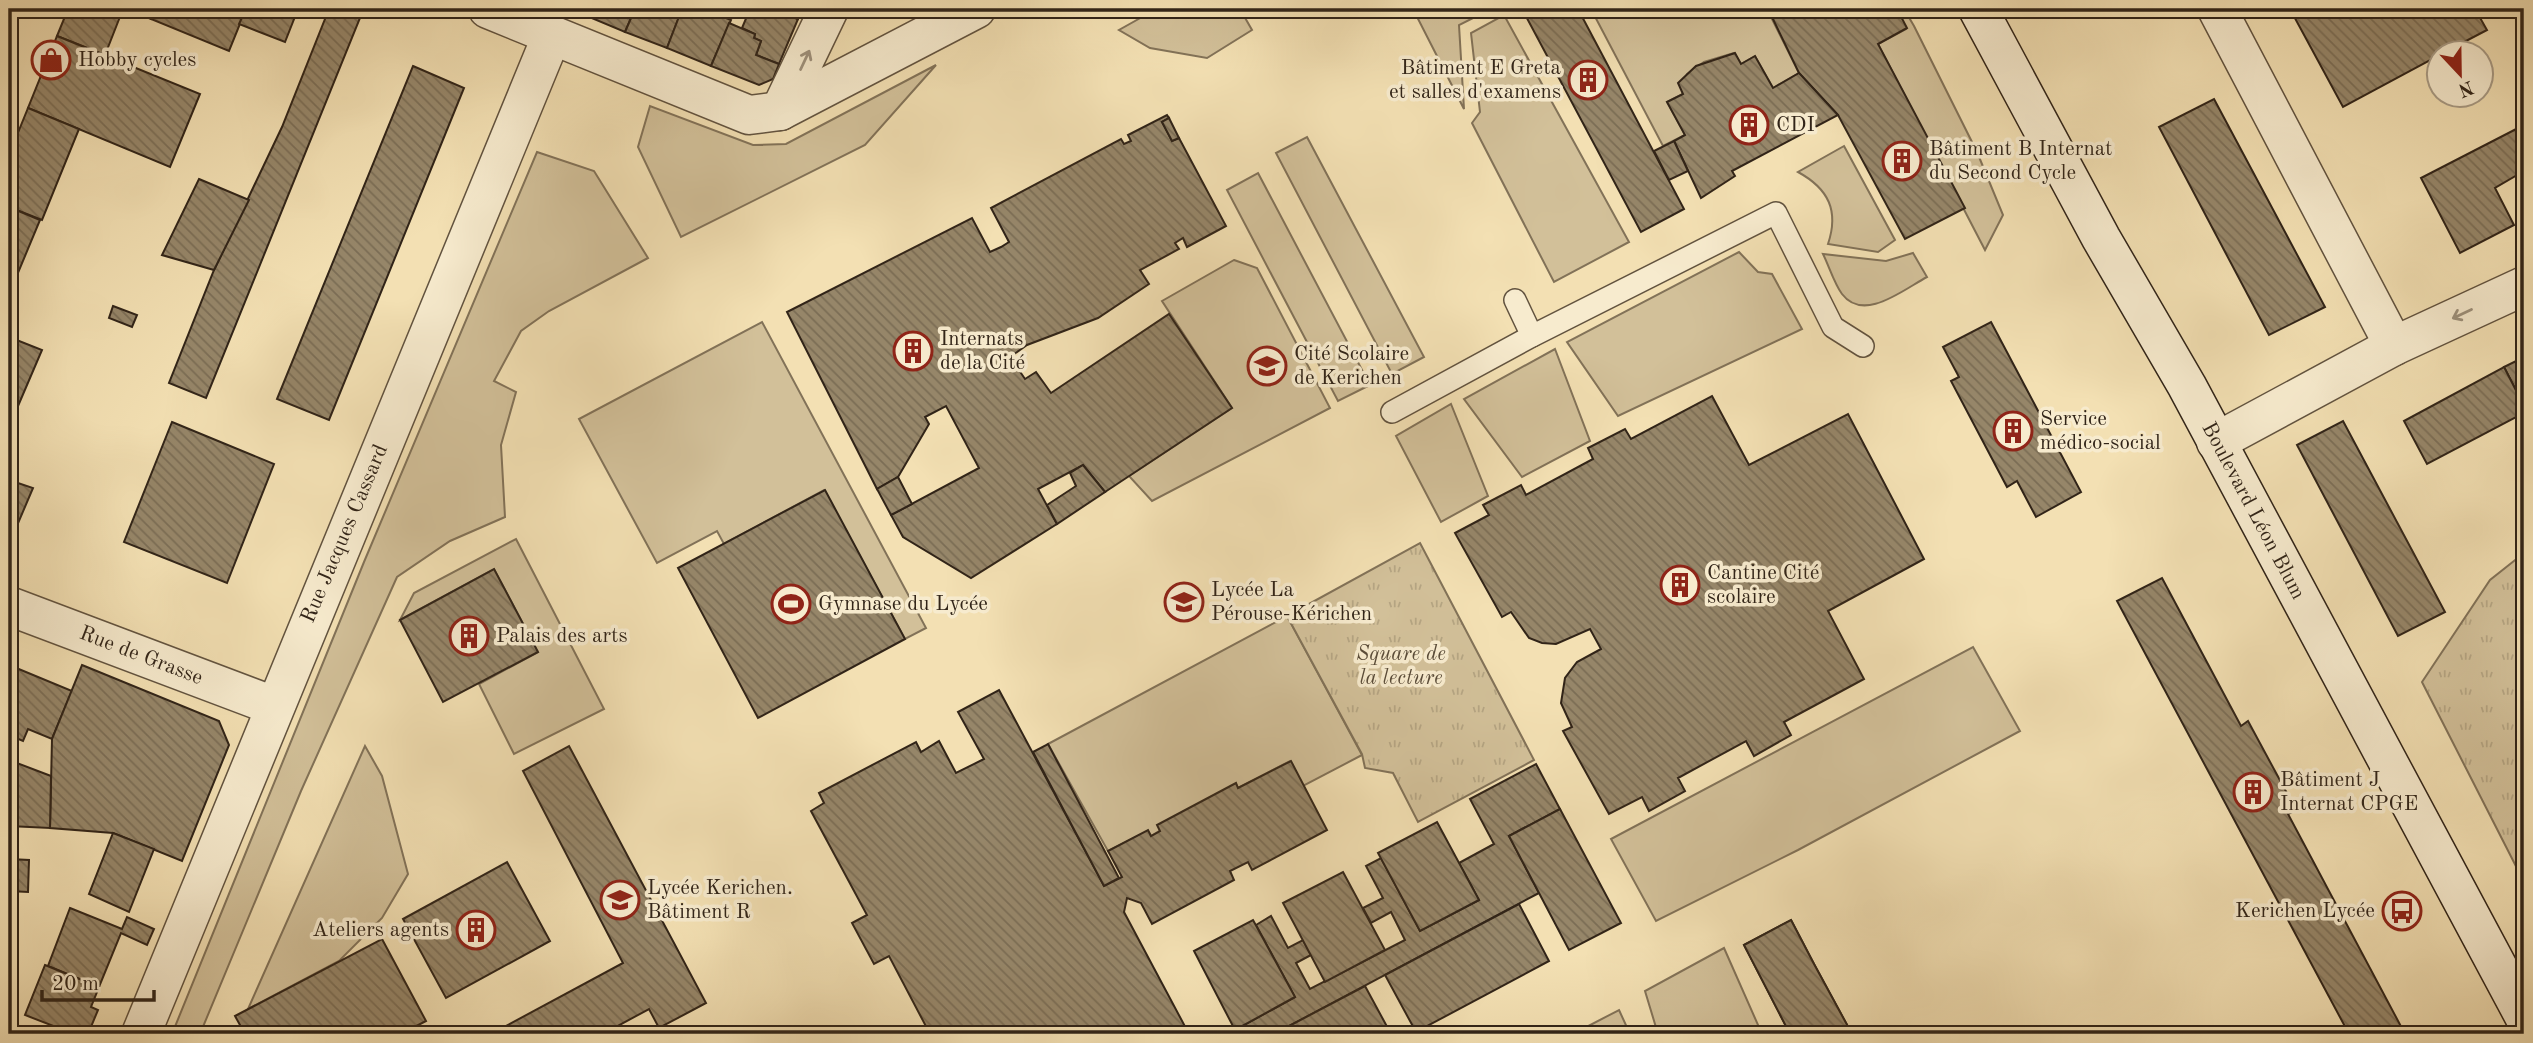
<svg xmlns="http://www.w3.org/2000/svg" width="2533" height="1043" viewBox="0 0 2533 1043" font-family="'Old Standard TT',serif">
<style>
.green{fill:#d2c099;stroke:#827258;stroke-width:2}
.park{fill:url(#park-tufts);stroke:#827258;stroke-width:2}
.building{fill:url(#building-back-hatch);stroke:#312418;stroke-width:2}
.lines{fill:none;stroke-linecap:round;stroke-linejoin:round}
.lane-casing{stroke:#62533f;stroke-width:24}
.street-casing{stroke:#62533f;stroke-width:41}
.secondary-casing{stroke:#312418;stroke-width:41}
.lane{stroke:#f7ebce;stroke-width:21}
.street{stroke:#f7ebce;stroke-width:38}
.secondary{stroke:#f7ebce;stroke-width:38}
.oneway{stroke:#9e917c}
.labels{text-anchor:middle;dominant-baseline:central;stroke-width:7;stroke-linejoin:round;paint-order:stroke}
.poi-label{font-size:21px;fill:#312418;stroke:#f7ebce;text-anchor:start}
.street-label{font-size:21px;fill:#312418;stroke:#f7ebce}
.park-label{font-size:21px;font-style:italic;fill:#594b38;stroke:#f7ebce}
</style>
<defs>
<pattern id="park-tufts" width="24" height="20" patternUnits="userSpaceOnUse" patternTransform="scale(1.75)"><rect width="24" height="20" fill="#d2c099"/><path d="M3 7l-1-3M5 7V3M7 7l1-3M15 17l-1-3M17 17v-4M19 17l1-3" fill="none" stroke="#b5a583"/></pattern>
<pattern id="building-back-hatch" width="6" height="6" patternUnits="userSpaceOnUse" patternTransform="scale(1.75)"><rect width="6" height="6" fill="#968669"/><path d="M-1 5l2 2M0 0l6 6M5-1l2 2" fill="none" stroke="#7b6d55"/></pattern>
</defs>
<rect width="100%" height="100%" fill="#f3e0b3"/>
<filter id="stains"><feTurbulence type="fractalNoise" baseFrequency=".00286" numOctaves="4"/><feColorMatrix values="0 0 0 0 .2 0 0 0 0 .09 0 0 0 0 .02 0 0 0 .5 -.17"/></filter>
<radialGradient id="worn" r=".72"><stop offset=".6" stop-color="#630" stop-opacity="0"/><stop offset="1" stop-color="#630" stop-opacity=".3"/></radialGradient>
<!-- green -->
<g class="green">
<path d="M 1151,9 L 1240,9 L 1252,30 L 1207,58 L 1150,48 L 1119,30 L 1151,12 Z"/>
<path d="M 1413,9 L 1491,9 L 1459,25 L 1464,109 Z"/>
<path d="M 1591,9 L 1767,9 L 1799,73 L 1773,88 L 1755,56 L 1741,64 L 1734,53 L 1704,62 L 1687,74 L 1683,94 L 1667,102 L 1685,135 L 1663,146 Z"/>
<path d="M 1897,9 L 1904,9 L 1914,26 L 1977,152 L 2003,215 L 1985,250 L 1878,44 L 1906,29 Z"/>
<path d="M 1504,15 L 1629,242 L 1554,282 L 1472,123 L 1480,112 L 1471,33 Z"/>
<path d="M 936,65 L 865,145 L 681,237 L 638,147 L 650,106 L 753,145 L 786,144 Z"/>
<path d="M 1307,137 L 1424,357 L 1392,374 L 1276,153 Z"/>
<path d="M 1844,146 L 1895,240 L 1878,252 L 1828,244 C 1839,211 1829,189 1798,172 Z"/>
<path d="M 537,152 L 594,171 L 648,258 L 549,311 L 521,331 L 494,381 L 516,392 L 501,445 L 505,517 L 450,541 L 397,577 L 301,791 L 200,1034 L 172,1034 L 364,562 Z"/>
<path d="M 1258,173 L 1370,385 L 1338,401 L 1227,190 Z"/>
<path d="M 1739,252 L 1758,272 L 1772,274 L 1802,329 L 1618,416 L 1567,342 Z"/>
<path d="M 1913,253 L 1927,277 C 1904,289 1864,323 1842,294 C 1834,283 1829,266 1823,254 L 1886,261 Z"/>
<path d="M 1234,260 L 1257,268 L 1330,408 L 1152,501 L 1129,476 L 1232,408 L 1162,301 Z"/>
<path d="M 762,322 L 926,628 L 905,639 L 824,490 L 724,544 L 717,531 L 657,563 L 579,419 Z"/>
<path d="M 1555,349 L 1590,441 L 1522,477 L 1464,399 Z"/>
<path d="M 1451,404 L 1488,496 L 1441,522 L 1396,436 Z"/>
<path d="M 516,539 L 604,709 L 514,754 L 479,684 L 538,652 L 494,569 L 400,620 L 414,593 Z"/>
<path d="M 1287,616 L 1362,755 L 1303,786 L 1290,761 L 1238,788 L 1236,784 L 1151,836 L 1148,831 L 1108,851 L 1048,744 Z"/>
<path d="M 1973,647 L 2020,731 L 1798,850 L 1656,921 L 1611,839 Z"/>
<path d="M 365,746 L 382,776 L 408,874 L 382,918 L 339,961 L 248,1009 Z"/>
<path d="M 1724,948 L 1762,1034 L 1658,1034 L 1645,991 Z"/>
<path d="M 1619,1010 L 1630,1034 L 1573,1034 Z"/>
</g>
<!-- park -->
<g class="park">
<path d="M 1420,543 L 1534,760 L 1418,822 L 1393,773 L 1365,768 L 1362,754 L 1287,616 Z"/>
<path d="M 2524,553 L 2524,882 L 2422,682 L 2490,580 Z"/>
</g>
<!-- building -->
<g class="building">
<path d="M 68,9 L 123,9 L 105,55 L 57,36 Z"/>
<path d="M 126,9 L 155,9 L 151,19 Z"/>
<path d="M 155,9 L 246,9 L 229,51 L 151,19 Z"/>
<path d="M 246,9 L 298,9 L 285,42 L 239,24 Z"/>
<path d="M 329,9 L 360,18 L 206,398 L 169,383 L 214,270 L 282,127 Z"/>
<path d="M 584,9 L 635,9 L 625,32 L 582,14 Z"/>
<path d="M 635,9 L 682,9 L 667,48 L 625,32 Z"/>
<path d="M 682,9 L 704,9 L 731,20 L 711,66 L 667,48 Z"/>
<path d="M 750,9 L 773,9 L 798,19 L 779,64 L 756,55 L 761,41 L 754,38 L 755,34 L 742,28 Z"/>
<path d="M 773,9 L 802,9 L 798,19 Z"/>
<path d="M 1522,9 L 1578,9 L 1684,209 L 1641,232 Z"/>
<path d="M 1783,9 L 1897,9 L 1907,28 L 1878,44 L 1965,208 L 1905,239 L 1838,115 L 1799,73 L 1771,15 Z"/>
<path d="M 2290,9 L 2475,9 L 2487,30 L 2445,52 L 2438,52 L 2438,56 L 2343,107 Z"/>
<path d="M 729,23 L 755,34 L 754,38 L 761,41 L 756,55 L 779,64 L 773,79 L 759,85 L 711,66 Z"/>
<path d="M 57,36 L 200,94 L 170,167 L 28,108 Z"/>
<path d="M 1735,53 L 1741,64 L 1755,56 L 1773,88 L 1799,73 L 1838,115 L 1732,171 L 1735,176 L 1701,198 L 1674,141 L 1685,135 L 1667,102 L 1683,94 L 1678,83 L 1696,66 Z"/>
<path d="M 413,66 L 464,88 L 329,420 L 277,399 Z"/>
<path d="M 2214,99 L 2325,307 L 2269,335 L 2159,127 Z"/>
<path d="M 28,108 L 79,129 L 42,220 L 9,207 L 9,155 Z"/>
<path d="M 1167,115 L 1169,118 L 1162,122 L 1172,141 L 1179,138 L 1226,226 L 1187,247 L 1183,238 L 1175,243 L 1179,249 L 1140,270 L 1149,284 L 1098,318 L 1027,345 L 1010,357 L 1025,379 L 1036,372 L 1051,393 L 1169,314 L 1232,408 L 1105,492 L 1083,465 L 1038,489 L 1057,524 L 971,578 L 903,537 L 891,515 L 979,468 L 946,406 L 925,417 L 929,424 L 898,477 L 877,489 L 787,312 L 972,218 L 990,252 L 1001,247 L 1009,242 L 991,208 L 1121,139 L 1124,144 L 1131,141 L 1128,135 Z"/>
<path d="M 1169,118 L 1179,138 L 1172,141 L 1162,122 Z"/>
<path d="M 2524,125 L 2524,171 L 2495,188 L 2514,225 L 2460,253 L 2421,178 Z"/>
<path d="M 1674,141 L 1688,171 L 1669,180 L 1654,151 Z"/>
<path d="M 199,179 L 249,200 L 214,270 L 162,255 Z"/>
<path d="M 9,207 L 40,220 L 15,280 L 9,278 Z"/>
<path d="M 113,306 L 137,315 L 132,327 L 109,318 Z"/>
<path d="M 1991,322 L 2081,492 L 2036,517 L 2017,481 L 2007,487 L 1951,381 L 1959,377 L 1943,347 Z"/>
<path d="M 9,337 L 42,350 L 9,427 Z"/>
<path d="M 2524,357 L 2524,406 L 2504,367 Z"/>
<path d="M 2504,367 L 2524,406 L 2524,413 L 2427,464 L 2404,421 Z"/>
<path d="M 1712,396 L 1749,465 L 1848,414 L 1924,559 L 1828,611 L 1864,679 L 1784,722 L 1791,735 L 1754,756 L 1746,741 L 1678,778 L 1685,791 L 1649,811 L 1642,797 L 1609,814 L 1563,731 L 1572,727 L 1561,703 L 1565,678 L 1577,662 L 1601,649 L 1590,629 L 1556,644 L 1542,643 L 1529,638 L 1511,612 L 1502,617 L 1455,533 L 1489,515 L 1483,505 L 1521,485 L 1526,495 L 1593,459 L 1588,448 L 1625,429 L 1631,439 Z"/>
<path d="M 2343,421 L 2445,612 L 2398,636 L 2297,445 Z"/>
<path d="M 172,422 L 274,464 L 227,583 L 124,542 Z"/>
<path d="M 1083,465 L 1105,492 L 1057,524 L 1047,505 L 1076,486 L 1070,473 Z"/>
<path d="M 898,477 L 912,504 L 891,515 L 877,489 Z"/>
<path d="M 9,480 L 33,488 L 13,535 L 9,531 Z"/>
<path d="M 825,490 L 905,639 L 758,718 L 678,568 Z"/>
<path d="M 494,569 L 538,652 L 443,702 L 400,620 Z"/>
<path d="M 2162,578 L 2241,726 L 2248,721 L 2296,810 L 2288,814 L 2405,1034 L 2349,1034 L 2117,601 Z"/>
<path d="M 9,665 L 72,691 L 52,739 L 28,729 L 23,741 L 9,735 Z"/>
<path d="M 82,665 L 219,721 L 229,745 L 182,861 L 113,833 L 50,828 L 52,739 Z"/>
<path d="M 999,690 L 1104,886 L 1122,877 L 1108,851 L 1148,830 L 1151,836 L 1160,831 L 1157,825 L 1236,783 L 1238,788 L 1291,761 L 1327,830 L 1252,870 L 1248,862 L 1230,871 L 1234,880 L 1152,924 L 1141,903 L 1127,898 L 1124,912 L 1189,1034 L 930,1034 L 889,956 L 874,964 L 852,923 L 867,915 L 811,811 L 824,803 L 819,793 L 916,742 L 921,752 L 939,741 L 956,773 L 984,759 L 958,712 Z"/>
<path d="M 1048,744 L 1119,878 L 1104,886 L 1033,752 Z"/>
<path d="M 569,746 L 706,1003 L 659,1028 L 649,1009 L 603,1034 L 491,1034 L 623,963 L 523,771 Z"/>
<path d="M 9,760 L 51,776 L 50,828 L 9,826 Z"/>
<path d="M 1536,764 L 1560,809 L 1509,836 L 1539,893 L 1274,1034 L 1238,1034 L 1235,1030 L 1295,997 L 1256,925 L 1271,916 L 1288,948 L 1303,940 L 1311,955 L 1296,963 L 1310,989 L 1405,940 L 1391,912 L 1371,923 L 1363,908 L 1383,898 L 1366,866 L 1381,858 L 1420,931 L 1479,900 L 1459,863 L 1494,844 L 1470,799 Z"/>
<path d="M 1560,809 L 1621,923 L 1569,950 L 1509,836 Z"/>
<path d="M 1437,822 L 1479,900 L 1420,931 L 1378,853 Z"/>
<path d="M 113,833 L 154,849 L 129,912 L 89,894 Z"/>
<path d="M 9,859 L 29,860 L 28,892 L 9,891 Z"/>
<path d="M 507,862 L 550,941 L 446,998 L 403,919 Z"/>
<path d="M 1343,872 L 1385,950 L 1325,982 L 1283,903 Z"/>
<path d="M 1519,904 L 1549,961 L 1416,1032 L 1385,975 Z"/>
<path d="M 70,908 L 122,929 L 127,917 L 154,929 L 147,945 L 121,933 L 99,987 L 48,966 Z"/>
<path d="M 1253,920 L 1295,997 L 1235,1030 L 1194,951 Z"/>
<path d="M 1791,920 L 1814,964 L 1852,1034 L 1790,1034 L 1744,945 Z"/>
<path d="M 1791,920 L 1814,964 L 1852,1034 L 1790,1034 L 1744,945 Z"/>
<path d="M 382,939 L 426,1021 L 401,1034 L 245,1034 L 235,1016 Z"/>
<path d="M 45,965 L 99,987 L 91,1007 L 98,1010 L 88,1034 L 74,1034 L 25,1015 Z"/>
<path d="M 1365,986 L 1391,1034 L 1274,1034 Z"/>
<path d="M 9,1023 L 29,1029 L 27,1034 L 9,1034 Z"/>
</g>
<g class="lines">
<defs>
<g id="lane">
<path d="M 1515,300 L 1532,336"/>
<path d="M 1392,412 L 1532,336 L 1776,213 L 1833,327 L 1863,346"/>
</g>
<g id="street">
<path d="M 488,9 L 749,115 L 780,111 L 976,9"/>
<path d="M 2217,9 L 2394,346"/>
<path d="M 780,111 L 829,9"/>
<path d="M 2216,442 L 2394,346 L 2524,286"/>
<path d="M 9,606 L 274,706"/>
<path d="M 141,1034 L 552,35"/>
</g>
<path id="secondary" d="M 1978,9 L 2101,238 L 2187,386 L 2524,1016"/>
</defs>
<!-- lane casing -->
<use href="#lane" class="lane-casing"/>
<!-- street casing -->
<use href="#street" class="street-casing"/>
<!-- secondary casing -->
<use href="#secondary" class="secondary-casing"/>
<!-- lane -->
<use href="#lane" class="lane"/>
<!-- street -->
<use href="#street" class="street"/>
<!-- secondary -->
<use href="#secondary" class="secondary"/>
</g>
<!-- one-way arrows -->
<defs><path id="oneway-shaft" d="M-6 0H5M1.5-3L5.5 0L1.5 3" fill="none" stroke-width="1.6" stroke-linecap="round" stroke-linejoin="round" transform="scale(1.75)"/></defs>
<g class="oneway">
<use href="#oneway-shaft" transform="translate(805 60) rotate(-65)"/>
<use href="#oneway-shaft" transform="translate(2462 314) rotate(155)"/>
</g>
<!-- icons -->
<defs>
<symbol id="shop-ring" viewBox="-11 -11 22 22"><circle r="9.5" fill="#f7ebce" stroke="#8f2418" stroke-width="1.5"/><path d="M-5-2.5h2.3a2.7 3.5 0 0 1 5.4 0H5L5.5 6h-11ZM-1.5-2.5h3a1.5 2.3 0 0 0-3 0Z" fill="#8f2418"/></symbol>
<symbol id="building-ring" viewBox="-11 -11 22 22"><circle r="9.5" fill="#f7ebce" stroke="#8f2418" stroke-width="1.5"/><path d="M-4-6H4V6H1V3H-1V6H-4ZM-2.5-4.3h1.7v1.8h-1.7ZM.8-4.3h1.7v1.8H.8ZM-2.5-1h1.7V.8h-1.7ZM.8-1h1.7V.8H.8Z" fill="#8f2418"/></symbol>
<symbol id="school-ring" viewBox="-11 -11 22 22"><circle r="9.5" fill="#f7ebce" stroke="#8f2418" stroke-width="1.5"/><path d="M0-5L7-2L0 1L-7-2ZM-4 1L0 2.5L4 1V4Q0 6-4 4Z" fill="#8f2418"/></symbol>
<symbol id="stadium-ring" viewBox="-11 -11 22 22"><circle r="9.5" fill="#f7ebce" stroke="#8f2418" stroke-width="1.5"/><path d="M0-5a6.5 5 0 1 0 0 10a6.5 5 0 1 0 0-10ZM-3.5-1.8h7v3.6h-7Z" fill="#8f2418"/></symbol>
<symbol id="bus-ring" viewBox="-11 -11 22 22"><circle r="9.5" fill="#f7ebce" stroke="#8f2418" stroke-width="1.5"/><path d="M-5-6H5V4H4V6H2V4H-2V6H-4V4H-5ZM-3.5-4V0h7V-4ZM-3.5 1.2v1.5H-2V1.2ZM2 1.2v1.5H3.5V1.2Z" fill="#8f2418"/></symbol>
</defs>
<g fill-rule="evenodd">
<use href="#shop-ring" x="29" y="38" width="44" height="44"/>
<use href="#building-ring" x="1566" y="58" width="44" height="44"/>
<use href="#building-ring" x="1727" y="103" width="44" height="44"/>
<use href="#building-ring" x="1880" y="139" width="44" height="44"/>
<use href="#building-ring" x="891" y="329" width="44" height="44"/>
<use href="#school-ring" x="1245" y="344" width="44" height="44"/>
<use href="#building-ring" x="1991" y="409" width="44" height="44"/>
<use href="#building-ring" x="1658" y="563" width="44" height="44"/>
<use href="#school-ring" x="1162" y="580" width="44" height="44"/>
<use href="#stadium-ring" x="769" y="582" width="44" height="44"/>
<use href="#building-ring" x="447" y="614" width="44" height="44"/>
<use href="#building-ring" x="2231" y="770" width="44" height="44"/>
<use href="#school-ring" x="598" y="878" width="44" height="44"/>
<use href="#bus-ring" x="2380" y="889" width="44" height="44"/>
<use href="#building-ring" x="454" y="908" width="44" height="44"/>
</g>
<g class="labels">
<!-- poi labels -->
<g class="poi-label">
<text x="78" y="60">Hobby cycles</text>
<text x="1561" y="68" text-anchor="end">Bâtiment E Greta<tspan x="1561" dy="24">et salles d'examens</tspan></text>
<text x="1776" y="125">CDI</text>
<text x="1929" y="149">Bâtiment B Internat<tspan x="1929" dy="24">du Second Cycle</tspan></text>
<text x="940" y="339">Internats<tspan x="940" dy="24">de la Cité</tspan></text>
<text x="1294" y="354">Cité Scolaire<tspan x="1294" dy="24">de Kerichen</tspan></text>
<text x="2040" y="419">Service<tspan x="2040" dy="24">médico-social</tspan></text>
<text x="1707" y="573">Cantine Cité<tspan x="1707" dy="24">scolaire</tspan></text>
<text x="1211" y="590">Lycée La<tspan x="1211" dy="24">Pérouse-Kérichen</tspan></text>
<text x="818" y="604">Gymnase du Lycée</text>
<text x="496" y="636">Palais des arts</text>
<text x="2280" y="780">Bâtiment J<tspan x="2280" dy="24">Internat CPGE</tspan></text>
<text x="647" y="888">Lycée Kerichen.<tspan x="647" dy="24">Bâtiment R</tspan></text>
<text x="2375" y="911" text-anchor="end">Kerichen Lycée</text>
<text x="449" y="930" text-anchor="end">Ateliers agents</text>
</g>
<!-- street labels -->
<g class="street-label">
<text transform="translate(2253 511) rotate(62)">Boulevard Léon Blum</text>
<text transform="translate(345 534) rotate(-67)">Rue Jacques Cassard</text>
<text transform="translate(141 656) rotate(21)">Rue de Grasse</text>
</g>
<!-- park labels -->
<g class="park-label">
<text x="1401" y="654">Square de<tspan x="1401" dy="24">la lecture</tspan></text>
</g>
</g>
<!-- margin -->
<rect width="2533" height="1043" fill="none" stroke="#f3e0b3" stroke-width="35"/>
<rect x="10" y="10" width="2512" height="1022" fill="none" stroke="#312418" stroke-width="3.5"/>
<rect x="18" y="18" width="2498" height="1008" fill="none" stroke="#312418" stroke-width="2"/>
<!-- north arrow -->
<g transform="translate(2460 74) rotate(158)"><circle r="33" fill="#f7ebce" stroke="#a89b85" stroke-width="2"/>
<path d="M0-5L12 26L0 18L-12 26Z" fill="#8f2418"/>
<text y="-10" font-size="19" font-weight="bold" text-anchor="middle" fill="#312418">N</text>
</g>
<!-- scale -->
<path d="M42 990v10h112v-10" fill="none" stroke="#312418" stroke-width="3.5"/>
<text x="52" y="990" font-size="21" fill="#312418" stroke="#f7ebce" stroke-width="5" paint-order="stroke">20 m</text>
<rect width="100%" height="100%" filter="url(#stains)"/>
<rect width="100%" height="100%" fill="url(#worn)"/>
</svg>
